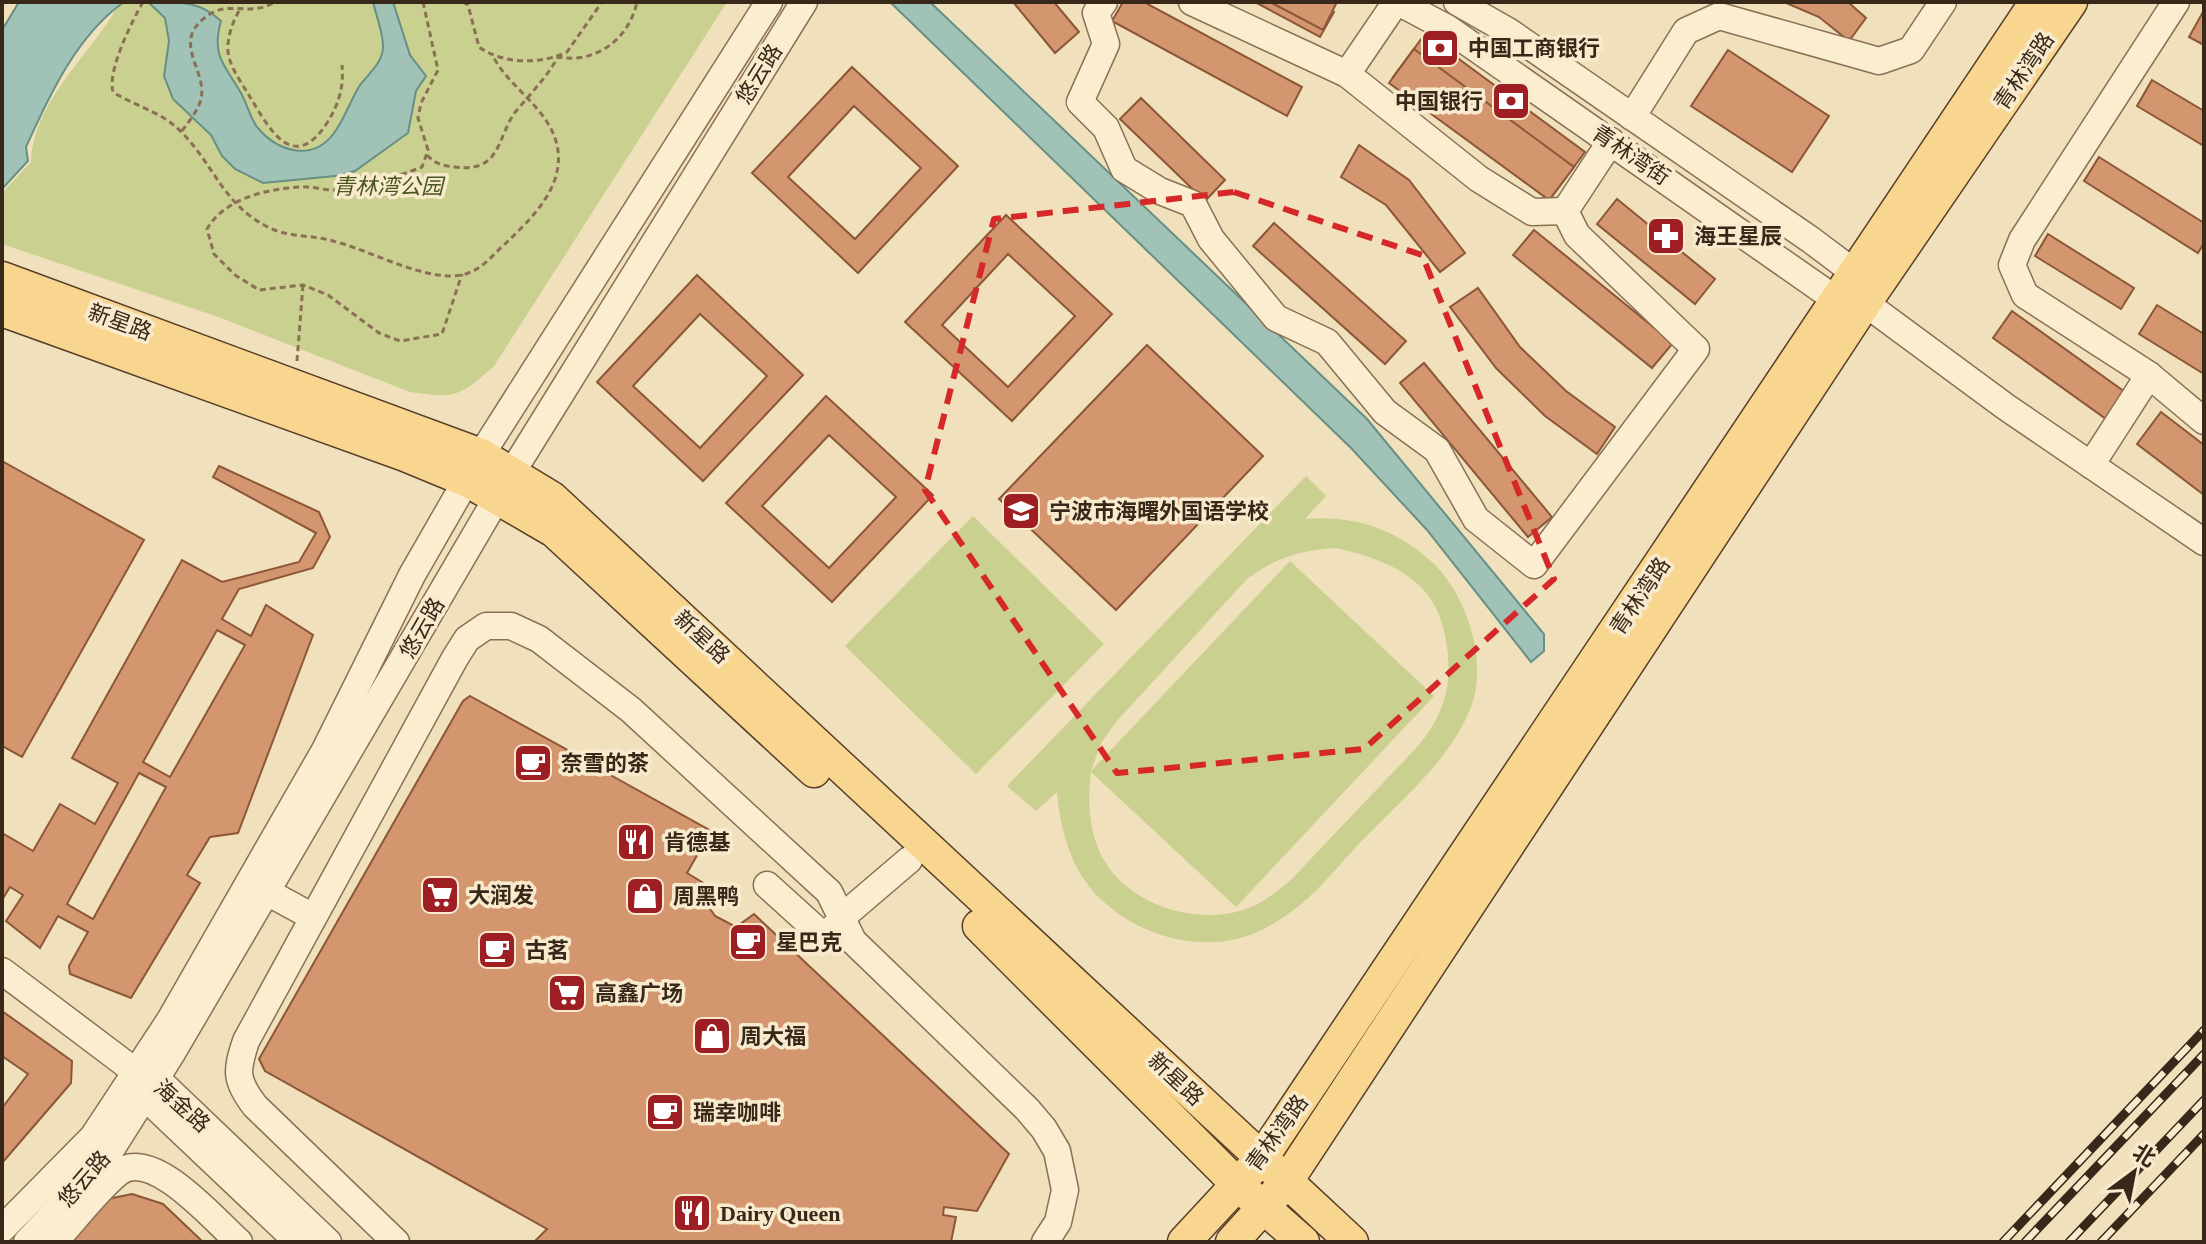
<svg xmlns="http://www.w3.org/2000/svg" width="2206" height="1244" viewBox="0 0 2206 1244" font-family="'Times New Roman','Noto Sans SC',serif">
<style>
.green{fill:#cad08f;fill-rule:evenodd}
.water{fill:#a0c2b7;stroke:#679085;stroke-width:2}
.building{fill:#d3966e;stroke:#8b5738;stroke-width:2;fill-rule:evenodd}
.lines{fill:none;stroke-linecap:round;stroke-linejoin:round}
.minor-casing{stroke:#8a7054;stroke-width:29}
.major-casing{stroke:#573e29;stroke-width:35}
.path{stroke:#8a7054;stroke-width:3;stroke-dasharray:6 4;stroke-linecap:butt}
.minor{stroke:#fbedd0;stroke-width:26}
.major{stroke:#f9d68f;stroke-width:32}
.rail-casing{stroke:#38281a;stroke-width:9}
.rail{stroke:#f8eacc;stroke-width:6;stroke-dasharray:18;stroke-linecap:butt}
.marked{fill:none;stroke:#d62828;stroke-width:6;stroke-dasharray:16 10;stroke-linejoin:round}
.labels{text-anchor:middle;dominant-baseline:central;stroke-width:7;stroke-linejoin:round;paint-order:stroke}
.poi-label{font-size:22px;font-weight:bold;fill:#38281a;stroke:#f8eacc;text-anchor:start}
.street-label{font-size:22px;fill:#38281a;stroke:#f8eacc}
.park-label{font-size:22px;font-style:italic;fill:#49561f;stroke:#f8eacc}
</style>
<rect width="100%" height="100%" fill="#f1e0bc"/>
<!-- green -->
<g class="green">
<path d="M 120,2 L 727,2 L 494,366 C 460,396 457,399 410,392 L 221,318 L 2,244 L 2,193 L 31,162 C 34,98 92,55 120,2 Z"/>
<path d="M 1306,476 L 1326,496 L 1305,519 C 1356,515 1399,530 1436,566 C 1467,598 1486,658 1473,701 C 1455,758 1395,805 1356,847 C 1338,866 1321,888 1301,904 C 1288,915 1271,926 1255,933 C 1190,960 1103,925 1074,862 C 1064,839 1059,816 1057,792 L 1036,811 L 1007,786 ZM 1336,548 C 1381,558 1431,576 1443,627 C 1450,654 1452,684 1440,711 C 1429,739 1403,761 1383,783 C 1352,815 1321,848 1290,881 C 1276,892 1260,905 1243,910 C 1196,925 1132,906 1105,862 C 1089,836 1087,802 1091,772 L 1236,907 L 1434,696 L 1290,561 L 1091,771 L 1101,743 L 1116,722 L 1246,580 C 1274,558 1301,550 1336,548 Z"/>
<path d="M 973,516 L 1104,644 L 976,774 L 845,646 Z"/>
</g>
<!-- water -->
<g class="water">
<path d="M 19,2 L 124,2 C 77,35 49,96 26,147 L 28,161 L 2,189 L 2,30 Z"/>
<path d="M 148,2 C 178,2 199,0 221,21 C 211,57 225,65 241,93 C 247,104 250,117 257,127 C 277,151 312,163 334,133 C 345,118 350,101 360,85 C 370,72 384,62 383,44 C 382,30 376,15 373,2 L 393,2 L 410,55 L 426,76 L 416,91 L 408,133 L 355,171 L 335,176 L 263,183 L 235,169 L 222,156 L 211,135 L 173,99 L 164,76 L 169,41 L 165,18 Z"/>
<path d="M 890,2 L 930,2 L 1367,419 L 1544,634 L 1544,651 L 1531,662 L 1427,530 L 1351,448 Z"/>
</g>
<!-- building -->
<g class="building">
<path d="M 1013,2 L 1054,2 L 1079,32 L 1055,53 Z"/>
<path d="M 1123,2 L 1144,2 L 1302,87 L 1287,116 L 1112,21 Z"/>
<path d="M 1255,2 L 1314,2 L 1334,12 L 1320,37 Z"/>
<path d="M 1270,2 L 1337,2 L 1323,30 Z"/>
<path d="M 1784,2 L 1848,2 L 1866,18 L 1849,41 L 1819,17 Z"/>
<path d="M 2204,10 L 2204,45 L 2189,37 Z"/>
<path d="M 1425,34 L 1585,152 L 1553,195 L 1393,77 Z"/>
<path d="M 1414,49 L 1574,167 L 1549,200 L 1389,83 Z"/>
<path d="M 1728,50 L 1829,116 L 1792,172 L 1691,106 Z"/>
<path d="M 852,67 L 958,166 L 858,273 L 752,173 ZM 854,106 L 921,168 L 855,239 L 788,177 Z"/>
<path d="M 2152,80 L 2204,111 L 2204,146 L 2137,106 Z"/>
<path d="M 1141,98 L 1225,180 L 1205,201 L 1120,119 Z"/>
<path d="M 1359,145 L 1409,180 L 1465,253 L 1440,272 L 1386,205 L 1341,177 Z"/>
<path d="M 2099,157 L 2204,223 L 2204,243 L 2198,253 L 2084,181 Z"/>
<path d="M 1617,199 L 1715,279 L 1695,304 L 1597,224 Z"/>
<path d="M 1006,215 L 1112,314 L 1012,421 L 905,322 ZM 1008,254 L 1075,316 L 1008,387 L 942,325 Z"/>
<path d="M 1274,223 L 1406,341 L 1385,364 L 1253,246 Z"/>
<path d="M 1534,230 L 1673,343 L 1652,368 L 1513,255 Z"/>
<path d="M 2048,234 L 2134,288 L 2121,309 L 2035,256 Z"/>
<path d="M 697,275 L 803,375 L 703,481 L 597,382 ZM 700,314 L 767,376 L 700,448 L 633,386 Z"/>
<path d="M 1478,288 L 1520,347 L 1566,391 L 1615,427 L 1597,454 L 1545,416 L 1496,368 L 1450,307 Z"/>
<path d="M 2157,305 L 2204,334 L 2204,374 L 2139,334 Z"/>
<path d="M 2012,311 L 2125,392 L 2106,419 L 1993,338 Z"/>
<path d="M 1147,345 L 1263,456 L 1116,610 L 999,499 Z"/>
<path d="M 1424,363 L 1552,517 L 1528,537 L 1400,383 Z"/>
<path d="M 826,396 L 933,495 L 832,602 L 726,503 ZM 829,435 L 896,497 L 829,568 L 762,506 Z"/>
<path d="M 2161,412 L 2204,445 L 2204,495 L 2137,444 Z"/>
<path d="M 2,461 L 144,540 L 22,757 L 2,746 Z"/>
<path d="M 219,466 L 319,512 L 330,537 L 313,568 L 239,589 L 222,619 L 251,636 L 266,605 L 313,635 L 238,833 L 210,837 L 187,875 L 200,883 L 131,998 L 70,974 L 69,966 L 88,932 L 58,916 L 40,948 L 6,921 L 23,895 L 10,887 L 2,900 L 2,833 L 33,851 L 60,804 L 95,824 L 118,783 L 72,758 L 182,560 L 222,582 L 299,562 L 316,533 L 213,477 ZM 217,630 L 245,645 L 170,777 L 143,762 ZM 139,773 L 166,787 L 93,919 L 67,904 Z"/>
<path d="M 470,696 L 571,752 L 567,759 L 592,773 L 596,767 L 711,831 L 687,873 L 707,885 L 701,895 L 715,916 L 736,927 L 754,914 L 1009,1154 L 977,1211 L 944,1207 L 943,1215 L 956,1217 L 951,1242 L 534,1242 L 547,1229 L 265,1071 L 259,1059 L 463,701 Z"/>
<path d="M 2,1011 L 72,1061 L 71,1083 L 2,1163 L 2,1108 L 28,1074 L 2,1056 Z"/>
<path d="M 132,1194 L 163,1204 L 203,1242 L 67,1242 L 103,1200 Z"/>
</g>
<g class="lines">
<defs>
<g id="minor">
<path d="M 1104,2 L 1096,13 L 1106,44 L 1080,102 L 1106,128 L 1124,169 L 1160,191 L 1193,204 L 1211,239 L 1276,318 L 1327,342 L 1385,412 L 1437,450 L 1476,519 L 1534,565 L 1696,349 L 1577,235 L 1565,211 L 1611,141"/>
<path d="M 1192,2 L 1347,74 L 1396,2"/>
<path d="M 1398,2 L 1447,28 L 1838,301 L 1865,303 L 2006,407 L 2204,542"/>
<path d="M 1457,2 L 1508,31 L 1811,240 L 1855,273 L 1860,289"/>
<path d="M 1347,74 L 1479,179 L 1532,212 L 1565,211"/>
<path d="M 1632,117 L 1686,31 L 1719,16 L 1879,61 L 1911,50 L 1943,2"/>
<path d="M 2149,375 L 2025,295 L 2012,265 L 2022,240 L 2176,2"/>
<path d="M 2091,465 L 2149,375 L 2204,421"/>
<path d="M 767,885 L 819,932 L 827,933 L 842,921"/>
<path d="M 267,892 L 313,917"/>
<path d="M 841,918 L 909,860"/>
<path d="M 2,971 L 136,1072 L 156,1078 L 328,1242"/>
<path d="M 138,1080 L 144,1096 L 298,1242"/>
<path d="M 2,1229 L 93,1137 L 170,1020 L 325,750 L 412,575 L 481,455 L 769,2"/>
<path d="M 27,1242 L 105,1159 L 172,1053 L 511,474 L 804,2"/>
<path d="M 54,1242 C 75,1220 95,1192 118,1173 C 152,1146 214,1220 239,1242"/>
<path d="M 396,1242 L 255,1106 C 235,1080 236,1071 246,1041 L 455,658 L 467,639 L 486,626 L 511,626 L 539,639 L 631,710 L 829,892 L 853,941 L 1027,1109 L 1044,1129 L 1057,1151 L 1065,1190 L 1058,1222 L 1045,1242"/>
</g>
<g id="major">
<path d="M 2,278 L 481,455 L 552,498 L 1352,1242"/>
<path d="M 2,310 L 405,455 L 468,481 L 554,531 L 814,771"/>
<path d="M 979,926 L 1238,1185 L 1303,1242"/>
<path d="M 1184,1242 L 1261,1159 L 2036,2"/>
<path d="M 1232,1242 L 1287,1181 L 1865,303 L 2071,2"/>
</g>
</defs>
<!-- minor casing -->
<use href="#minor" class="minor-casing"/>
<!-- major casing -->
<use href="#major" class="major-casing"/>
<!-- path -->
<g class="path">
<path d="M 143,2 C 132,21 107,71 113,92 C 133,105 158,111 176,127 C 213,160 221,205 270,228 C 288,237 310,235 329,240 C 368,249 410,275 451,276 C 478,276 489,258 506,243 C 532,218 566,186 557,145 C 549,109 510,88 494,58"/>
<path d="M 423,2 L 438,70 L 421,103 L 418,118 L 428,150 L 422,167 C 396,177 366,187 338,190 C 325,191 313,186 300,187 C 267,189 225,198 207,229 L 214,254 L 235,275 L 259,290 L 303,285 L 328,295 L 379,333 L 400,341 L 442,334 L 462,274"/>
<path d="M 463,2 L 468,5 L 479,47 C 502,64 541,65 567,52 L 602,2"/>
<path d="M 239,11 C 232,23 227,38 228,52 C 230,68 242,83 250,97 C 269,128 293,175 327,123 C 339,104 344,87 342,65"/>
<path d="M 182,131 C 189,121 198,111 201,99 C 208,69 168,41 210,14 C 230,1 250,17 275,2"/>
<path d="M 427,155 C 435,164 443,166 455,167 C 503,174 497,133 517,110 C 532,92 546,78 558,57 C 596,64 629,39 637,2"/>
<path d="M 297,361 L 303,285"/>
</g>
<!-- minor -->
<use href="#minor" class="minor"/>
<!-- major -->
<use href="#major" class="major"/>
<defs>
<g id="rail">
<path d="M 2003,1242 L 2204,1030"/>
<path d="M 2025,1242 L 2204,1054"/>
<path d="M 2069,1242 L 2204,1100"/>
<path d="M 2101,1242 L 2204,1134"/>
</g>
</defs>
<!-- rail casing -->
<use href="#rail" class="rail-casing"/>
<!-- rail -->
<use href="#rail" class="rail"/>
</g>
<!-- marked area -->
<path class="marked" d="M 1234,192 L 1422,255 L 1554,579 L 1364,749 L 1117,773 L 925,490 L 994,219 Z"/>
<!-- icons -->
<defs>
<symbol id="bank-square" viewBox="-11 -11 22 22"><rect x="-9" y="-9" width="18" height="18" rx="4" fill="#9e1f23" stroke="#f8eacc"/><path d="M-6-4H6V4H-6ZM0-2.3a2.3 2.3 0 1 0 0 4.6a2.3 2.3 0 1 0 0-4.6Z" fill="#fff"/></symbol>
<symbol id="pharmacy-square" viewBox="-11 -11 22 22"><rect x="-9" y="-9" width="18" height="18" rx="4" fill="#9e1f23" stroke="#f8eacc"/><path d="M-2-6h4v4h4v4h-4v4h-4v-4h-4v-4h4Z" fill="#fff"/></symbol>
<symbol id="school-square" viewBox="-11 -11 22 22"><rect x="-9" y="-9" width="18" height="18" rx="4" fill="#9e1f23" stroke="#f8eacc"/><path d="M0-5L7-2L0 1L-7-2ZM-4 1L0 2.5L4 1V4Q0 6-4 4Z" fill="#fff"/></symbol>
<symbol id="cafe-square" viewBox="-11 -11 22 22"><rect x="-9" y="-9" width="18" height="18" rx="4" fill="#9e1f23" stroke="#f8eacc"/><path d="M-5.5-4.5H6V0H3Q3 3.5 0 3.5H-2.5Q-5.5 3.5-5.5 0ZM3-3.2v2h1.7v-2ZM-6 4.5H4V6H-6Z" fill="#fff"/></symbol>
<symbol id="restaurant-square" viewBox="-11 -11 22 22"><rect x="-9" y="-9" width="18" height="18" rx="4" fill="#9e1f23" stroke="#f8eacc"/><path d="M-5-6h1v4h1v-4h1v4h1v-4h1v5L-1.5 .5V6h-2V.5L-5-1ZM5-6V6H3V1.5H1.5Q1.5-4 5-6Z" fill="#fff"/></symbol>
<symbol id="supermarket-square" viewBox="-11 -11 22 22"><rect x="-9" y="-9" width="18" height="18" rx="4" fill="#9e1f23" stroke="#f8eacc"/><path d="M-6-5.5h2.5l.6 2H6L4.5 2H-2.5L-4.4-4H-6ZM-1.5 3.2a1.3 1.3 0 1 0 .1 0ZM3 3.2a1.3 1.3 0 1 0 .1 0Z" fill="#fff"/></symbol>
<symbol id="shop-square" viewBox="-11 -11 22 22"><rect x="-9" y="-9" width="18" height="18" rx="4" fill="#9e1f23" stroke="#f8eacc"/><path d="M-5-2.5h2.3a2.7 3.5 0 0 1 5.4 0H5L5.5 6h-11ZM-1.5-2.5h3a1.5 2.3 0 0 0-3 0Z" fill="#fff"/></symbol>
</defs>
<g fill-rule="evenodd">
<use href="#bank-square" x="1418" y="26" width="44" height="44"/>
<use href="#bank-square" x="1489" y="79" width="44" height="44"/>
<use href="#pharmacy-square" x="1644" y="214" width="44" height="44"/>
<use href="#school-square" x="999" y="489" width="44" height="44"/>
<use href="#cafe-square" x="511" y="741" width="44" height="44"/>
<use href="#restaurant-square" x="614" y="820" width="44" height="44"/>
<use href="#supermarket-square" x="418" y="873" width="44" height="44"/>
<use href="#shop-square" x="623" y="874" width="44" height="44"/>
<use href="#cafe-square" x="726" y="920" width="44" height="44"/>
<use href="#cafe-square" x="475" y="928" width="44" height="44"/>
<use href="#supermarket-square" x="545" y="971" width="44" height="44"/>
<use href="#shop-square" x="690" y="1014" width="44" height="44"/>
<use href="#cafe-square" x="643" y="1090" width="44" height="44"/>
<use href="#restaurant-square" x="670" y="1191" width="44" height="44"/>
</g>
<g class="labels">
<!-- poi labels -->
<g class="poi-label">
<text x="1468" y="48">中国工商银行</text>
<text x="1483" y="101" text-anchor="end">中国银行</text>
<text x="1694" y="236">海王星辰</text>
<text x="1049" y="511">宁波市海曙外国语学校</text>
<text x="561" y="763">奈雪的茶</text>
<text x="664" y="842">肯德基</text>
<text x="468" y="895">大润发</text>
<text x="673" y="896">周黑鸭</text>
<text x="776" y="942">星巴克</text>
<text x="525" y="950">古茗</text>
<text x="595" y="993">高鑫广场</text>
<text x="740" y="1036">周大福</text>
<text x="693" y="1112">瑞幸咖啡</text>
<text x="720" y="1213">Dairy Queen</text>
</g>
<!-- street labels -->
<g class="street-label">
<text transform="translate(2024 71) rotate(-56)">青林湾路</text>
<text transform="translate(759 74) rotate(-58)">悠云路</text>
<text transform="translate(1631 155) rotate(34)">青林湾街</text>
<text transform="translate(120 322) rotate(20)">新星路</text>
<text transform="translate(1640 596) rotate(-56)">青林湾路</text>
<text transform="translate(422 628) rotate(-60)">悠云路</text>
<text transform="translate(702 637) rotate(43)">新星路</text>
<text transform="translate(1176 1079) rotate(43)">新星路</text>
<text transform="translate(182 1106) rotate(42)">海金路</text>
<text transform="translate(1277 1133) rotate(-54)">青林湾路</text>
<text transform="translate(84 1179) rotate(-49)">悠云路</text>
</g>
<!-- park labels -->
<g class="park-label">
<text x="388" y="186">青林湾公园</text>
</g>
</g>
<!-- border -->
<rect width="2206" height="1244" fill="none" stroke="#38281a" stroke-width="8"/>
<!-- north arrow -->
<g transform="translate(2134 1172) rotate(32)" stroke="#f8eacc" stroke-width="6" paint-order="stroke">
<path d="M0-6L14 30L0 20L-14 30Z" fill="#38281a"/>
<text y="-12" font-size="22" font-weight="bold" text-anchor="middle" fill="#38281a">北</text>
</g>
</svg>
